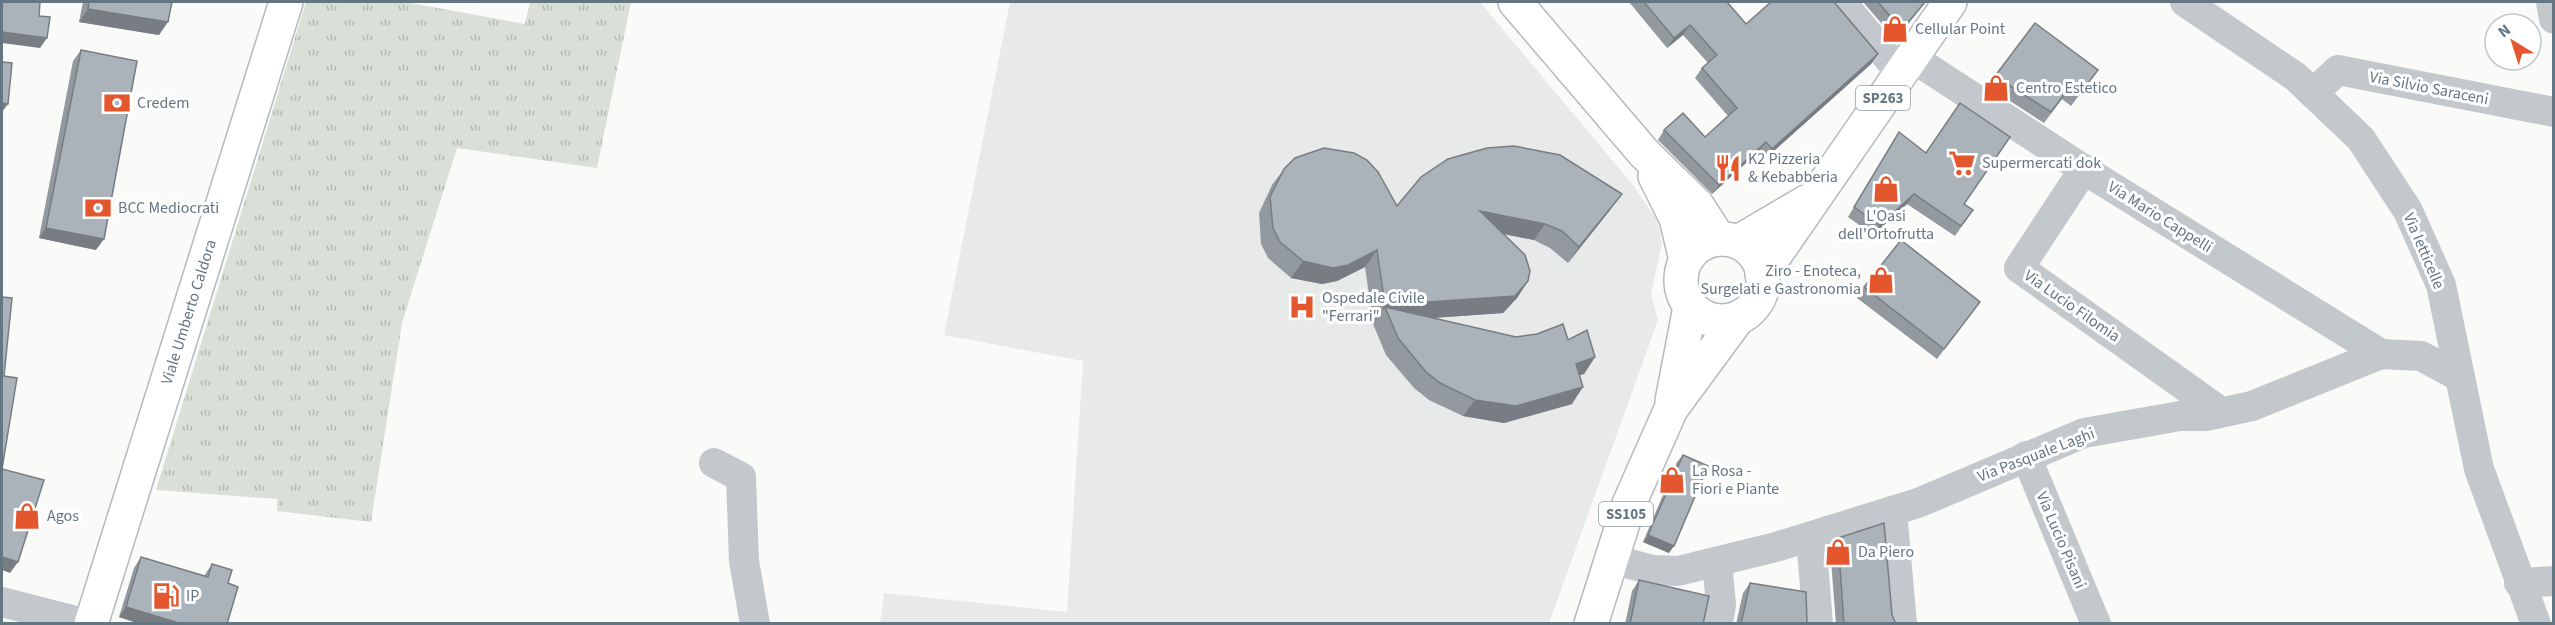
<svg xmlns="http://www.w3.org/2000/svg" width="2555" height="625" viewBox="0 0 2555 625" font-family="'Source Sans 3',sans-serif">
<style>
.built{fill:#e8e9e9}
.grass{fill:url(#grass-tufts)}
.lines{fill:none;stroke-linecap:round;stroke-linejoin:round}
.secondary-casing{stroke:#b3babf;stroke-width:36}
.primary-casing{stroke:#b5babe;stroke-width:36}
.street{stroke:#c3c8cc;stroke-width:30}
.secondary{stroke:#fff;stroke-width:33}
.primary{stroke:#fff;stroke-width:33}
.wall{fill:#929a9f}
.shaded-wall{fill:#777d82}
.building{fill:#aab3b9;stroke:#777d82;stroke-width:1.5}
.labels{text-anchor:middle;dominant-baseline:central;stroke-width:6;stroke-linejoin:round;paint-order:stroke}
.shield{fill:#fff;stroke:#939fa8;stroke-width:1.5}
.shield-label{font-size:15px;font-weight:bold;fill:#657683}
.poi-label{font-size:16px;fill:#657683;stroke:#fff;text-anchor:start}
.street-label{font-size:16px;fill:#657683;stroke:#fff}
</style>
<defs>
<pattern id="grass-tufts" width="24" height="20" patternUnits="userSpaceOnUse" patternTransform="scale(1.5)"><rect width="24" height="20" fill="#dadfd7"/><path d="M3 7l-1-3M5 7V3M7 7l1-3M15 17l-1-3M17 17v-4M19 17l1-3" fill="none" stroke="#b4b9b4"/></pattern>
</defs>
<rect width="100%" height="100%" fill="#fafaf8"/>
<!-- built -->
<path class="built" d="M 1010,2 L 1480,2 L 1632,184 L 1658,221 L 1662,243 L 1651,294 L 1658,320 L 1549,623 L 880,624 L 884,593 L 1067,612 L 1083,361 L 944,335 Z"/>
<!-- grass -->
<path class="grass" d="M 306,2 L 405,2 L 525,24 L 530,2 L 631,2 L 597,168 L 457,148 L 402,323 L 371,522 L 277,511 L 278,499 L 156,490 Z"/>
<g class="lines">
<defs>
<g id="secondary">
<path d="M 1515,2 L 1644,153 L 1697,205 L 1719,239"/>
<path d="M 1655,176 L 1676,218 L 1686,260"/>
<path id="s1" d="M 91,624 L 286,2"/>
</g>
<g id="primary">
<circle cx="1722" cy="280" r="41"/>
<path d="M 1738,242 L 1808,201"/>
<path d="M 1762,274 L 1950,2"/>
<path d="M 1672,401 L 1690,307"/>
<path d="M 1591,624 L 1629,504 L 1671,409 L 1738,318"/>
</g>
</defs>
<!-- secondary casing -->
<use href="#secondary" class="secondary-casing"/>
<!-- primary casing -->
<use href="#primary" class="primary-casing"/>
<!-- street -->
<g class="street">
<path d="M 1841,2 L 1900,72"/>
<path d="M 2185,2 L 2296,77 L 2361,139 L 2408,211 L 2441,285 L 2479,469 L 2536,624"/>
<path d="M 2551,2 L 2554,19"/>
<path d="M 1911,57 L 2091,174 L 2381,354"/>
<path d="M 2313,93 L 2338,70 L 2554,112"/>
<path d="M 2084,169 L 2019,268 L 2221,412"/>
<path d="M 2026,456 L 2096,624"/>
<path d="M 714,463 L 741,477 L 744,561 L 755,624"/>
<path d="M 1892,511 L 1902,624"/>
<path d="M 1811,537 L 1818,624"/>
<path d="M 1610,559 L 1653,570 L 1678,571 L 1776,547 L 1918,503 L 2084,433 L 2180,416 L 2206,416 L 2252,406 L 2381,354 L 2421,356 L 2460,377"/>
<path d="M 1717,562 L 1721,605 L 1718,624"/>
<path d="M 2519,583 L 2554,581"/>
<path d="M 2,602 L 87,624"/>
</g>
<!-- secondary -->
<use href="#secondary" class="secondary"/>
<!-- primary -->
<use href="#primary" class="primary"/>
</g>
<!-- wall -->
<g class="wall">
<path d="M 83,2 L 172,2 L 159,35 L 79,22 Z"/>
<path d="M 1629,2 L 1727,2 L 1746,24 L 1878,54 L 1871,64 L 1766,158 L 1759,151 L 1712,194 L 1658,140 L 1664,130 L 1705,137 L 1728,116 L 1695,78 L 1702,68 L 1708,63 L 1683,35 L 1667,48 Z"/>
<path d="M 1863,2 L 1925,2 L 1895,39 Z"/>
<path d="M 81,50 L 96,250 L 39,238 L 73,61 Z"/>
<path d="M 2098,70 L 2071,106 L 2062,99 L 2044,123 L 1987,86 L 1995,76 Z"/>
<path d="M 1899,132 L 1964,204 L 1973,210 L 1955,236 L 1907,204 L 1873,235 L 1848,217 Z"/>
<path d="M 1284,169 L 1397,206 L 1610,210 L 1568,263 L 1550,248 L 1534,240 L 1504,234 L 1528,281 L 1517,298 L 1503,313 L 1432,318 L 1516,337 L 1568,340 L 1595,357 L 1584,374 L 1579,375 L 1572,404 L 1504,423 L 1463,416 L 1429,400 L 1414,388 L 1386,355 L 1373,324 L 1374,322 L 1373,322 L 1365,267 L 1337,281 L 1322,284 L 1291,278 L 1268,258 L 1261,244 L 1259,213 L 1272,185 Z"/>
<path d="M 1864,287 L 1980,302 L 1937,359 L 1857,298 Z"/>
<path d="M 1683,455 L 1669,553 L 1643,542 L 1677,462 Z"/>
<path d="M 1838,538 L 1892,615 L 1896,624 L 1836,624 L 1830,548 Z"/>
<path d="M 141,557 L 204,576 L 212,564 L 228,583 L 227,624 L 140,624 L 119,617 L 134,568 Z"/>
<path d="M 1639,580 L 1703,624 L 1625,624 L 1632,591 Z"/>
<path d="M 1750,583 L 1807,624 L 1736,624 L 1743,593 Z"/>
</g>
<!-- shaded-wall -->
<g class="shaded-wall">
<path d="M 1925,2 L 1920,9 L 1895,39 L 1902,30 Z"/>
<path d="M 88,9 L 168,22 L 159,35 L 79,22 Z"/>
<path d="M 1690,25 L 1683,35 L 1667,48 L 1674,38 Z"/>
<path d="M 2,32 L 47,38 L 40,48 L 2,43 Z"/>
<path d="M 1878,54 L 1871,64 L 1766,158 L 1772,149 Z"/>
<path d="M 2,103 L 8,104 L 2,112 Z"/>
<path d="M 1766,142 L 1759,151 L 1712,194 L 1719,185 Z"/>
<path d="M 1622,194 L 1610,210 L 1568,263 L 1579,247 Z"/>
<path d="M 1914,194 L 1907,204 L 1873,235 L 1880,225 Z"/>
<path d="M 1480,211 L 1545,224 L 1534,240 L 1469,227 Z"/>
<path d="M 46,228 L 104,239 L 96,250 L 39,238 Z"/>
<path d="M 1377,250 L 1365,267 L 1337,281 L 1322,284 L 1291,278 L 1303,261 Z"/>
<path d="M 1528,281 L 1517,298 L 1503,313 L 1390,321 L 1385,307 L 1374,322 L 1373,322 L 1385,305 Z"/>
<path d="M 1595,357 L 1584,374 L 1564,380 L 1576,364 Z"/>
<path d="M 1583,387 L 1572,404 L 1504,423 L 1463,416 L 1475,400 Z"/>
<path d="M 1648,535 L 1674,546 L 1669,553 L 1643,542 Z"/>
<path d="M 2,557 L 18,562 L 10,573 L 2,570 Z"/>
<path d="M 126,607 L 182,624 L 140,624 L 119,617 Z"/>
</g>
<!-- building -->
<g class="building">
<path d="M 2,2 L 40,2 L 39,16 L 50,17 L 47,38 L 2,32 Z"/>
<path d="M 89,2 L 172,2 L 168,22 L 88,9 Z"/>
<path d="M 1644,2 L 1727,2 L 1746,24 L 1771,2 L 1834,2 L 1878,54 L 1772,149 L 1766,142 L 1719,185 L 1664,130 L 1683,113 L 1705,137 L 1737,108 L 1702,68 L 1717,55 L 1690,25 L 1674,38 Z"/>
<path d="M 1878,2 L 1925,2 L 1902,30 Z"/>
<path d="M 2035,23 L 2098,70 L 2079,95 L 2069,88 L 2051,112 L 1995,76 Z"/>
<path d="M 81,50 L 137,61 L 104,239 L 46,228 Z"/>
<path d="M 2,62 L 12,63 L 8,104 L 2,103 Z"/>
<path d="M 1960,103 L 2010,137 L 1964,204 L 1973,210 L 1961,226 L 1914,194 L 1880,225 L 1854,207 L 1899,132 L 1926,153 Z"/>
<path d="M 1514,146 L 1560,155 L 1622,194 L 1579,247 L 1562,231 L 1545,224 L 1480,211 L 1525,255 L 1530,271 L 1528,281 L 1515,296 L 1385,305 L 1377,250 L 1348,265 L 1333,268 L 1303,261 L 1280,242 L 1273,228 L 1270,197 L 1284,169 L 1295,158 L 1324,148 L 1354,153 L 1367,160 L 1378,172 L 1397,206 L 1421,177 L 1448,159 L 1487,148 Z"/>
<path d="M 1901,240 L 1980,302 L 1944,349 L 1864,287 Z"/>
<path d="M 2,297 L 12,298 L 4,376 L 17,378 L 2,469 L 44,480 L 18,562 L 2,557 Z"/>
<path d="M 1385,307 L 1516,337 L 1537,334 L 1563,324 L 1568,340 L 1587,330 L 1595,357 L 1576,364 L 1583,387 L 1516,406 L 1475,400 L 1440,383 L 1426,372 L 1398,338 Z"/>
<path d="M 1683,455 L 1708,466 L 1674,546 L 1648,535 Z"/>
<path d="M 1884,523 L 1892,615 L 1896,624 L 1844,624 L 1838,538 Z"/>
<path d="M 141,557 L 208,577 L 212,564 L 232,570 L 228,583 L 238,587 L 227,624 L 182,624 L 126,607 Z"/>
<path d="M 1639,580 L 1709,596 L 1703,624 L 1630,624 Z"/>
<path d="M 1750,583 L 1806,592 L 1807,624 L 1741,624 Z"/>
</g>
<!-- icons -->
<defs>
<symbol id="shop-bare" viewBox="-9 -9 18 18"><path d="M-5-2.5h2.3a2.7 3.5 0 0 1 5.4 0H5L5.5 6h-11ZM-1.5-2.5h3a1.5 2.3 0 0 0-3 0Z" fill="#e4572e" stroke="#fff" stroke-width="2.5" paint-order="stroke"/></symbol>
<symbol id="bank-bare" viewBox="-9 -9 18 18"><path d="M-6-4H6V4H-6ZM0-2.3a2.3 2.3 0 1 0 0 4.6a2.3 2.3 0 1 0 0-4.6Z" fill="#e4572e" stroke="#fff" stroke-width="2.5" paint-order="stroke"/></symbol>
<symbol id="supermarket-bare" viewBox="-9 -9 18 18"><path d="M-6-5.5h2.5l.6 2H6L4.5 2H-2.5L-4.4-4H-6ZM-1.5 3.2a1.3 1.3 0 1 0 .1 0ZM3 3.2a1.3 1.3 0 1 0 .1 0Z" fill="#e4572e" stroke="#fff" stroke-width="2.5" paint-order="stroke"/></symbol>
<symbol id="restaurant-bare" viewBox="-9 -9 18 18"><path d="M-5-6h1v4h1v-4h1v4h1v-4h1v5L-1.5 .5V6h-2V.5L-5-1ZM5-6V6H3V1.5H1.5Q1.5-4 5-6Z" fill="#e4572e" stroke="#fff" stroke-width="2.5" paint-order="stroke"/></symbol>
<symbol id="hospital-bare" viewBox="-9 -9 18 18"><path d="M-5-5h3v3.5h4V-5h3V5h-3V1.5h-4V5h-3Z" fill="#e4572e" stroke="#fff" stroke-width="2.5" paint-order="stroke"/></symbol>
<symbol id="fuel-bare" viewBox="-9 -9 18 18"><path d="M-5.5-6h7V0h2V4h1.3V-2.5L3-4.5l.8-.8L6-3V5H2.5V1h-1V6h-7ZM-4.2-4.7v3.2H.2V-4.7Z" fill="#e4572e" stroke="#fff" stroke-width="2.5" paint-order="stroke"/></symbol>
</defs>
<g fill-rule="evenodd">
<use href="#shop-bare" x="1876" y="10" width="38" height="38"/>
<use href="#shop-bare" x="1977" y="69" width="38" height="38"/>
<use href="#bank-bare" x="98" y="84" width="38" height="38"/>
<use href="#supermarket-bare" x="1943" y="144" width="38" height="38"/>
<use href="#restaurant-bare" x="1709" y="149" width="38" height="38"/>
<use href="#shop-bare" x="1867" y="170" width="38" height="38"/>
<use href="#bank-bare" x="79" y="189" width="38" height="38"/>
<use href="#shop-bare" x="1862" y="261" width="38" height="38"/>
<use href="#hospital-bare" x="1283" y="288" width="38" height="38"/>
<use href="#shop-bare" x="1653" y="461" width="38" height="38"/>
<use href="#shop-bare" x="8" y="497" width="38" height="38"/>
<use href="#shop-bare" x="1819" y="533" width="38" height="38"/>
<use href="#fuel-bare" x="147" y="577" width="38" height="38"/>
</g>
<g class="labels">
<!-- shield labels -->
<g class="shield">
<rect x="1856" y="86" width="54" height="24" rx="4.5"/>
<rect x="1599" y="502" width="54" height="24" rx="4.5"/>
</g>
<g class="shield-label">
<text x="1883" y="98">SP263</text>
<text x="1626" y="514">SS105</text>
</g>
<!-- poi labels -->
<g class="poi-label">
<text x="1915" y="29">Cellular Point</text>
<text x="2016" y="88">Centro Estetico</text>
<text x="137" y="103">Credem</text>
<text x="1748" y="159">K2 Pizzeria<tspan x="1748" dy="18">&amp; Kebabberia</tspan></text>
<text x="1982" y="163">Supermercati dok</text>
<text x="118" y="208">BCC Mediocrati</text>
<text x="1886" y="216" text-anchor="middle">L'Oasi<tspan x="1886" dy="18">dell'Ortofrutta</tspan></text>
<text x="1861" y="271" text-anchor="end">Ziro - Enoteca,<tspan x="1861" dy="18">Surgelati e Gastronomia</tspan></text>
<text x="1322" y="298">Ospedale Civile<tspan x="1322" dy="18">"Ferrari"</tspan></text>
<text x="1692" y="471">La Rosa -<tspan x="1692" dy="18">Fiori e Piante</tspan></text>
<text x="47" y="516">Agos</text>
<text x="1858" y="552">Da Piero</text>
<text x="186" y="596">IP</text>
</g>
<!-- street labels -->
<g class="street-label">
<text transform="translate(2429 88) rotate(11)">Via Silvio Saraceni</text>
<text transform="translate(2160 217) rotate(32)">Via Mario Cappelli</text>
<text transform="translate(2424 251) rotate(67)">Via Ietticelle</text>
<text transform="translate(2072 306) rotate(35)">Via Lucio Filomia</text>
<text stroke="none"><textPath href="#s1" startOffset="327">Viale Umberto Caldora</textPath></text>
<text transform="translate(2036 455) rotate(-21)">Via Pasquale Laghi</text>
<text transform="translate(2061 540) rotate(67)">Via Lucio Pisani</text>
</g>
</g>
<!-- border -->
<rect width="2555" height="625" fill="none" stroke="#657683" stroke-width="6"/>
<!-- north arrow -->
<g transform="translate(2513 42) rotate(322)"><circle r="28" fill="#ffffff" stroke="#c1c8cd" stroke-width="1.5"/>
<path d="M0-4.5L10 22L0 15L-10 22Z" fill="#e4572e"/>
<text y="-9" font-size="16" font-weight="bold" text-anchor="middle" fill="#657683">N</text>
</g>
</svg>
